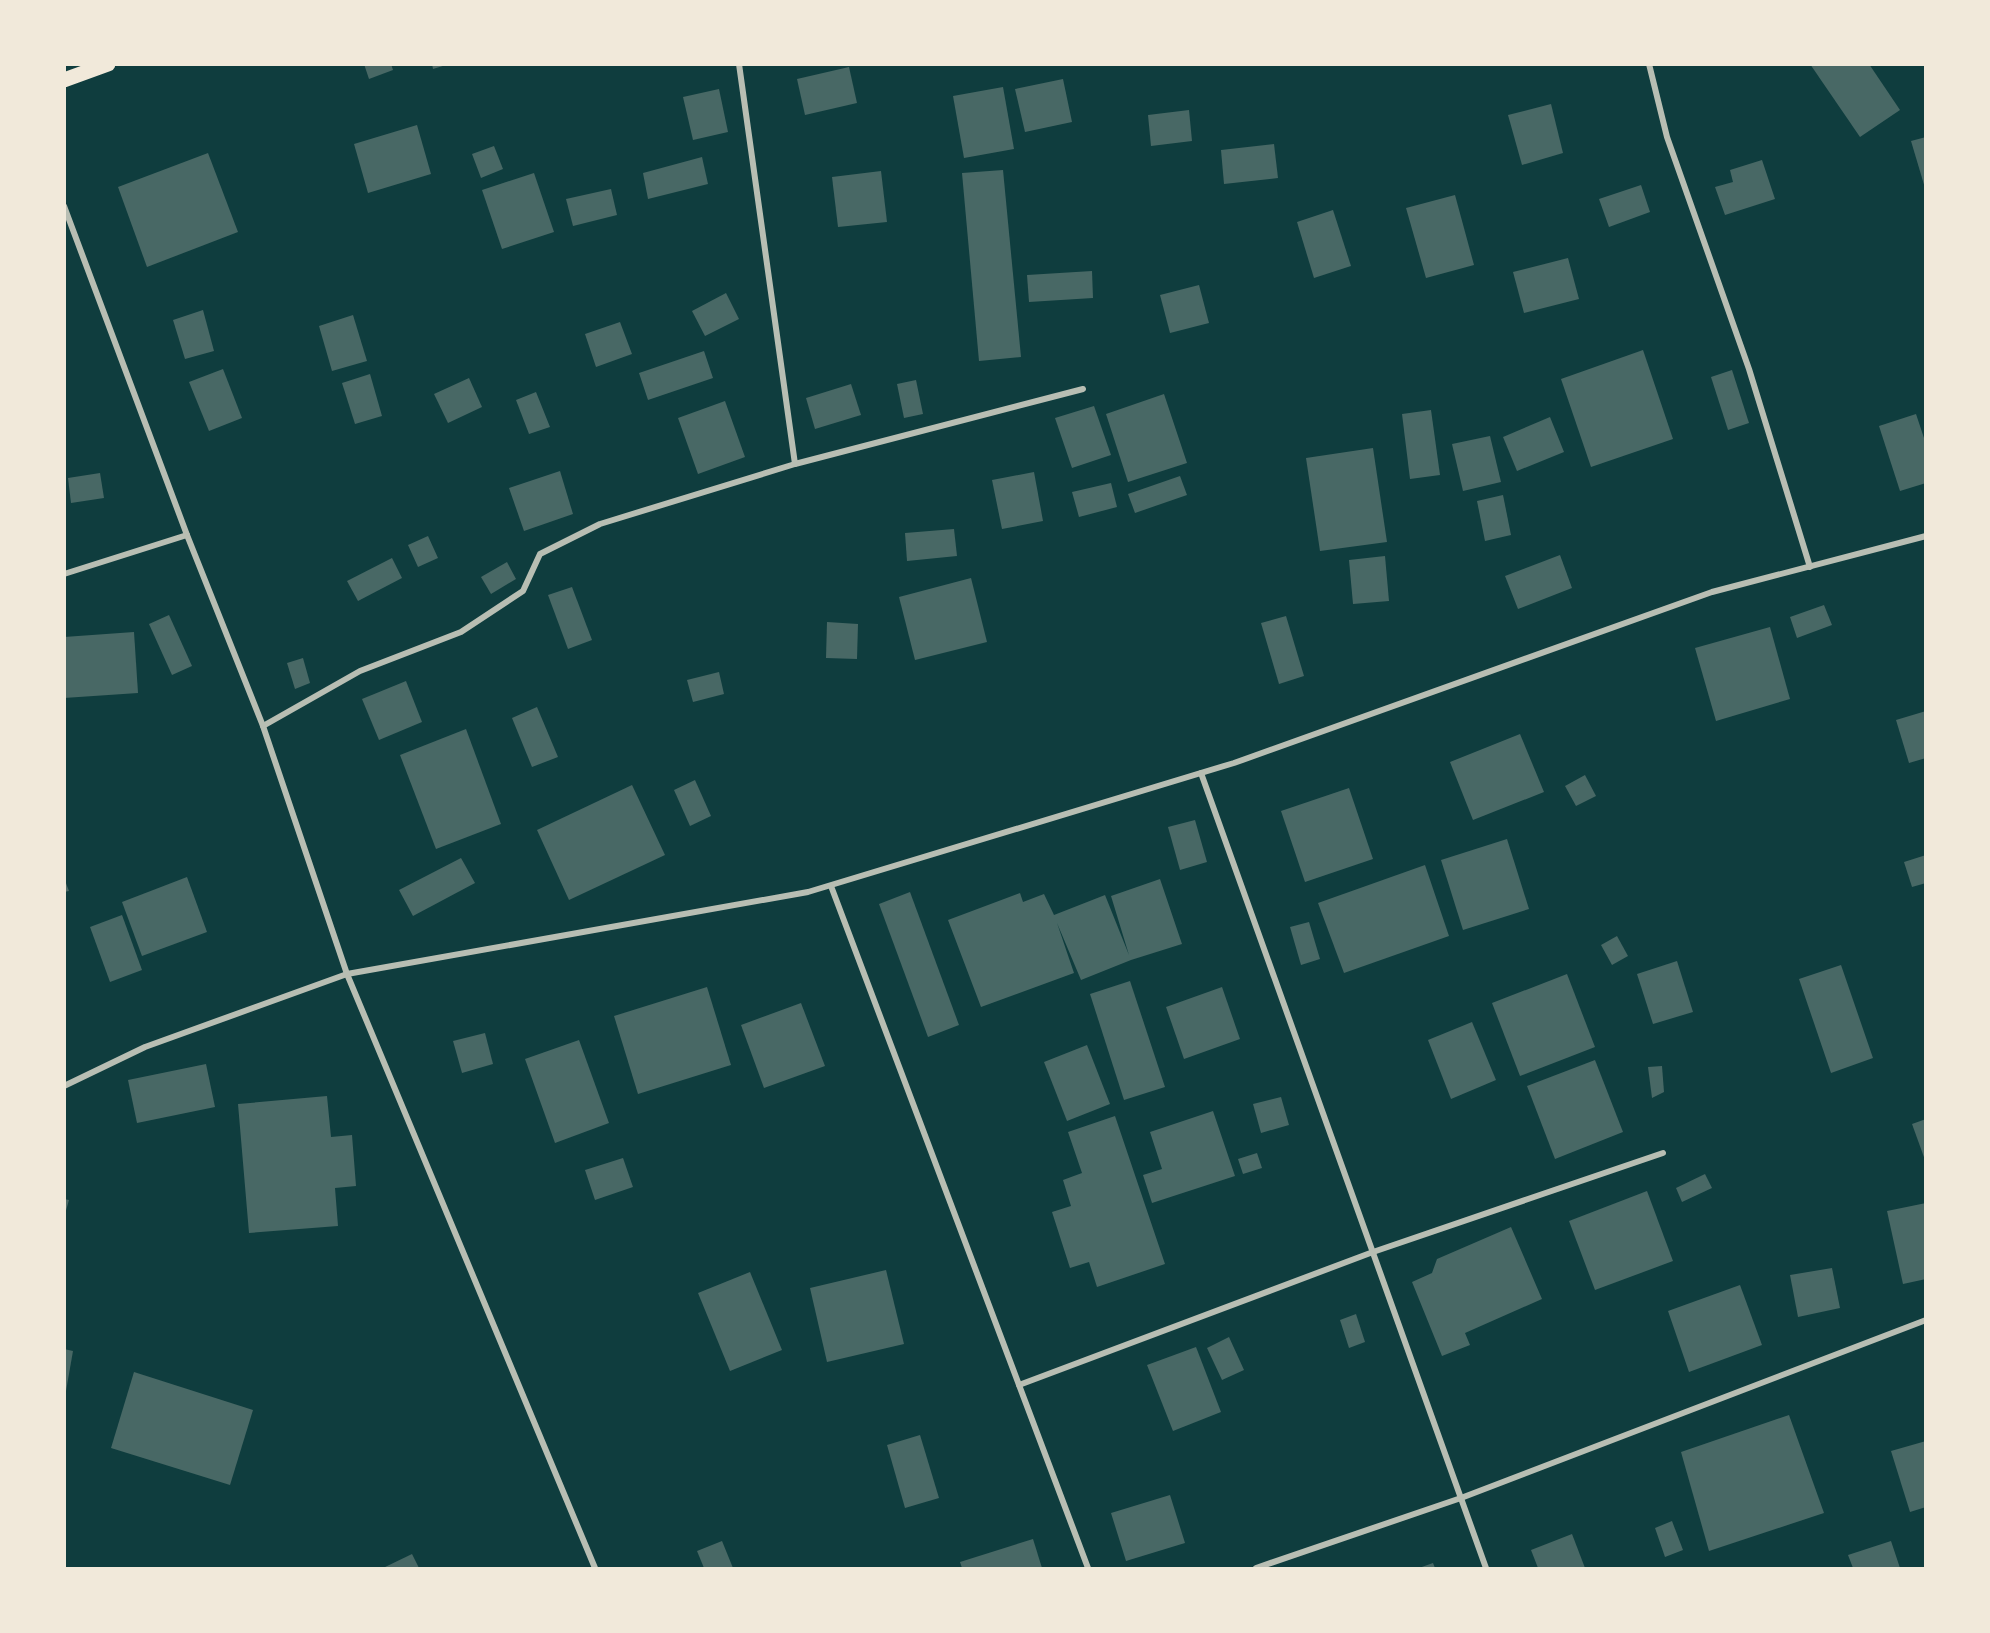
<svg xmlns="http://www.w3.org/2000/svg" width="1990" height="1633" viewBox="0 0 1990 1633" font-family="'IBM Plex Sans',sans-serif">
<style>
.building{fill:#486865}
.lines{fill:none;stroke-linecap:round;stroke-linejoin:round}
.minor{stroke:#b8beb3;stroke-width:6}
.primary{stroke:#f1e9da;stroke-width:15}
</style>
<rect width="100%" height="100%" fill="#0f3d3e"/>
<!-- building -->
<g class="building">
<path d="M 364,64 L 391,64 L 393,70 L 369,79 Z"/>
<path d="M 432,64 L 446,64 L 446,65 L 433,69 Z"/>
<path d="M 1810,64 L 1869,64 L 1900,110 L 1860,137 Z"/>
<path d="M 849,67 L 857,103 L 805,115 L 797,79 Z"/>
<path d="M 1063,79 L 1072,122 L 1025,132 L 1015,89 Z"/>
<path d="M 1003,87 L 1014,149 L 964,158 L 953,96 Z"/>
<path d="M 719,89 L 728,132 L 693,140 L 683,97 Z"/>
<path d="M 1551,104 L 1563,153 L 1522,165 L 1508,115 Z"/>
<path d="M 1189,110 L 1192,141 L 1151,146 L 1148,115 Z"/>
<path d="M 417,125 L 431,174 L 368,193 L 354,144 Z"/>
<path d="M 1926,137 L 1926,188 L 1925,188 L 1911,141 Z"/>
<path d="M 1274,144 L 1278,178 L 1224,184 L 1221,150 Z"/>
<path d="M 494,146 L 503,169 L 481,178 L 472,154 Z"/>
<path d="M 208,153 L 238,232 L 147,267 L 118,187 Z"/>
<path d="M 702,157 L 708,184 L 648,199 L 643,173 Z"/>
<path d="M 1762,160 L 1775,199 L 1725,215 L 1715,187 L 1733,182 L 1730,170 Z"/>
<path d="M 1003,170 L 1021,357 L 979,361 L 962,173 Z"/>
<path d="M 881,171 L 887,222 L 838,227 L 832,177 Z"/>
<path d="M 534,173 L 554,232 L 502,249 L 482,190 Z"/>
<path d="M 1641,185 L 1650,212 L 1609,227 L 1599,199 Z"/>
<path d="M 611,189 L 617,215 L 573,226 L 566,199 Z"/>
<path d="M 1455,195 L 1474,265 L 1426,278 L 1406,208 Z"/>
<path d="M 1333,210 L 1351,266 L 1314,278 L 1297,222 Z"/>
<path d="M 1568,258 L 1579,299 L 1524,313 L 1513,272 Z"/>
<path d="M 1092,271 L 1093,298 L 1029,302 L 1027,275 Z"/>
<path d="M 1199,285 L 1209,323 L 1170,333 L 1160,295 Z"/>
<path d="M 726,293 L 739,319 L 705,336 L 692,311 Z"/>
<path d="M 203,310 L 214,351 L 185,359 L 173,320 Z"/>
<path d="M 353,315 L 367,361 L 332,371 L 319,326 Z"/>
<path d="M 620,322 L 632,354 L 596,367 L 585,334 Z"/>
<path d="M 1643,350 L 1673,439 L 1591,467 L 1561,379 Z"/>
<path d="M 704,351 L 713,378 L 648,400 L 639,373 Z"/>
<path d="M 223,369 L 242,418 L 209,431 L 189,382 Z"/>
<path d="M 1732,370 L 1749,423 L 1728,430 L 1711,377 Z"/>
<path d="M 370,374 L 382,416 L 355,424 L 342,383 Z"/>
<path d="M 469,378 L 482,407 L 448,423 L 434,394 Z"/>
<path d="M 916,380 L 923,414 L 904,418 L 897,384 Z"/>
<path d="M 851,384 L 861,415 L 815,429 L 806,398 Z"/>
<path d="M 536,392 L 550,427 L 529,434 L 516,400 Z"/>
<path d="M 1164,394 L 1187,463 L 1128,482 L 1106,414 Z"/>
<path d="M 725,401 L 745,457 L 698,474 L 678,418 Z"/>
<path d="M 1094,406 L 1111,455 L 1072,468 L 1055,418 Z"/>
<path d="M 1431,410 L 1440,475 L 1410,479 L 1402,414 Z"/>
<path d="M 1916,414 L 1926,444 L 1926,483 L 1900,491 L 1879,426 Z"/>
<path d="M 1550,417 L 1564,452 L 1517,471 L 1503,437 Z"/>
<path d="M 1490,436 L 1501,482 L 1463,491 L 1452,444 Z"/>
<path d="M 1373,448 L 1387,542 L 1320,551 L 1306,458 Z"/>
<path d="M 560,471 L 573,514 L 524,531 L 509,488 Z"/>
<path d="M 1034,472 L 1043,521 L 1002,529 L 992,480 Z"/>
<path d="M 100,473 L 104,498 L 71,503 L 68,478 Z"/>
<path d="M 1180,476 L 1187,495 L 1135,513 L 1128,494 Z"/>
<path d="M 1111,483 L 1117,507 L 1079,517 L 1072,492 Z"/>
<path d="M 1503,495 L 1511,535 L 1485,541 L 1477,501 Z"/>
<path d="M 954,529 L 957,556 L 907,561 L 905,533 Z"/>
<path d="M 428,536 L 438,558 L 418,567 L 408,545 Z"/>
<path d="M 1560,555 L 1572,588 L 1518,609 L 1505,576 Z"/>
<path d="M 1385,556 L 1389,601 L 1353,604 L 1349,560 Z"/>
<path d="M 392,558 L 402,578 L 358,601 L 347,581 Z"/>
<path d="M 507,562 L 516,579 L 491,594 L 481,577 Z"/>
<path d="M 971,578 L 987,642 L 915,660 L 899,597 Z"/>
<path d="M 572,587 L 592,640 L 568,649 L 548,595 Z"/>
<path d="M 1824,605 L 1832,625 L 1797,638 L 1790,617 Z"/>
<path d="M 169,615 L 192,666 L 172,675 L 149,624 Z"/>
<path d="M 1286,616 L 1304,676 L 1279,684 L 1261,623 Z"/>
<path d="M 827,622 L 858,624 L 857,659 L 826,658 Z"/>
<path d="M 1770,627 L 1790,699 L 1716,721 L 1695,648 Z"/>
<path d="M 134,632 L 138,693 L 64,698 L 64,637 Z"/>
<path d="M 303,658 L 310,683 L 295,689 L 287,663 Z"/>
<path d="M 719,672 L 724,694 L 693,702 L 687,680 Z"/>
<path d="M 406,681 L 422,722 L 379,740 L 362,699 Z"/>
<path d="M 537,707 L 558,757 L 532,767 L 512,718 Z"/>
<path d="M 1926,711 L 1926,758 L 1909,763 L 1896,720 Z"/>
<path d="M 466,729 L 501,824 L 436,849 L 400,755 Z"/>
<path d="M 1520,734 L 1544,792 L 1473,820 L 1450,762 Z"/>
<path d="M 1585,775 L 1596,796 L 1576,806 L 1565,786 Z"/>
<path d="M 695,780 L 711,816 L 690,826 L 674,790 Z"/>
<path d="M 632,785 L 665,855 L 569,900 L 537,830 Z"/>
<path d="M 1349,788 L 1373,859 L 1305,882 L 1281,811 Z"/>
<path d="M 1195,820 L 1207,862 L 1180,870 L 1168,827 Z"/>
<path d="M 1507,839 L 1529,909 L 1463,930 L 1441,860 Z"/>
<path d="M 1926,855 L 1926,883 L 1912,887 L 1904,862 Z"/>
<path d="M 461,858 L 475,883 L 413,916 L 399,890 Z"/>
<path d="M 1425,865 L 1449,936 L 1344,973 L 1318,903 Z"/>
<path d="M 187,877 L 207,932 L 142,956 L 122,902 Z"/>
<path d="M 64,878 L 69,891 L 64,892 Z"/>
<path d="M 1160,879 L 1182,944 L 1131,960 L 1081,980 L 1057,923 L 1074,973 L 981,1007 L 948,920 L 1020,893 L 1023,902 L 1044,894 L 1054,915 L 1105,895 L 1129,955 L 1111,896 Z"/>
<path d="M 910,892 L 959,1025 L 928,1037 L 879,904 Z"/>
<path d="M 122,915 L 142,970 L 110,982 L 90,927 Z"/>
<path d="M 1309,922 L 1320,959 L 1301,965 L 1290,927 Z"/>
<path d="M 1617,936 L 1628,956 L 1612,965 L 1601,945 Z"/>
<path d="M 1677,961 L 1693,1012 L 1653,1024 L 1637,974 Z"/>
<path d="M 1841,965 L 1873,1058 L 1831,1073 L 1799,979 Z"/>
<path d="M 1567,974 L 1595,1047 L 1520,1076 L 1492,1003 Z"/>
<path d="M 1130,981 L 1165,1087 L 1124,1100 L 1090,994 Z"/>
<path d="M 707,987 L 731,1065 L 638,1094 L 614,1016 Z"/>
<path d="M 1222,987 L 1240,1039 L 1184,1059 L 1166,1007 Z"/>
<path d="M 801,1003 L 825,1066 L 764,1088 L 741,1025 Z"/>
<path d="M 1472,1022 L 1496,1080 L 1451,1099 L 1428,1040 Z"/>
<path d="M 485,1033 L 493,1064 L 462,1073 L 453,1041 Z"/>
<path d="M 579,1040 L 609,1123 L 555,1143 L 525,1059 Z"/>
<path d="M 1087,1045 L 1110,1104 L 1067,1121 L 1044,1062 Z"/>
<path d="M 1595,1060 L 1623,1132 L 1555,1159 L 1527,1086 Z"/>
<path d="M 206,1064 L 215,1107 L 137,1123 L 128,1080 Z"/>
<path d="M 1662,1066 L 1664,1092 L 1652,1098 L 1648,1067 Z"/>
<path d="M 327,1096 L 331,1137 L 352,1135 L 356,1186 L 335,1188 L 338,1226 L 249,1233 L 238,1104 Z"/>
<path d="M 1281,1097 L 1289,1125 L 1261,1133 L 1253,1104 Z"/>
<path d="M 1213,1111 L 1235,1176 L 1152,1203 L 1143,1175 L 1162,1169 L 1150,1132 Z"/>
<path d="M 1115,1116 L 1165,1264 L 1097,1287 L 1089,1262 L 1070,1268 L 1052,1212 L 1071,1206 L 1063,1180 L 1082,1173 L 1068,1132 Z"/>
<path d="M 1926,1119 L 1926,1160 L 1925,1160 L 1912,1124 Z"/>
<path d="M 1257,1153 L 1262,1168 L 1243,1174 L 1238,1159 Z"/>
<path d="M 623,1158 L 633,1187 L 595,1200 L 585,1170 Z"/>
<path d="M 1705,1174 L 1712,1188 L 1682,1202 L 1676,1188 Z"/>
<path d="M 1647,1191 L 1673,1261 L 1595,1290 L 1569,1221 Z"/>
<path d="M 64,1199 L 69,1200 L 65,1214 L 64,1214 Z"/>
<path d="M 1926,1203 L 1926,1279 L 1903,1284 L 1887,1211 Z"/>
<path d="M 1511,1227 L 1542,1299 L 1465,1333 L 1470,1345 L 1442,1356 L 1412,1282 L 1432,1273 L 1437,1259 Z"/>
<path d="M 1832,1268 L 1840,1308 L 1798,1317 L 1790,1275 Z"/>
<path d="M 886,1270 L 904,1344 L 827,1362 L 810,1288 Z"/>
<path d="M 750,1272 L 782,1350 L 730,1371 L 698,1293 Z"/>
<path d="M 1740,1285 L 1762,1345 L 1689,1372 L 1668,1311 Z"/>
<path d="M 1356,1314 L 1365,1342 L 1349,1348 L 1340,1320 Z"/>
<path d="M 1229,1337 L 1244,1370 L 1222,1380 L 1207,1348 Z"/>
<path d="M 1196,1347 L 1221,1412 L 1173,1431 L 1147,1365 Z"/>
<path d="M 64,1349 L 73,1351 L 66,1391 L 64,1391 Z"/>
<path d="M 134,1372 L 253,1410 L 230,1485 L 111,1448 Z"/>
<path d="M 1789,1415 L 1824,1513 L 1709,1551 L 1681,1452 Z"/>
<path d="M 920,1435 L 939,1498 L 905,1508 L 887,1445 Z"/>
<path d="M 1926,1441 L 1926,1507 L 1910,1512 L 1891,1451 Z"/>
<path d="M 1170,1495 L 1185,1543 L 1126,1561 L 1111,1513 Z"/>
<path d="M 1672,1521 L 1683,1550 L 1665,1557 L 1655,1528 Z"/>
<path d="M 1572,1534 L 1585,1568 L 1538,1568 L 1531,1550 Z"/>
<path d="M 1033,1539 L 1042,1568 L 962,1568 L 960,1562 Z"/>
<path d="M 722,1541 L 733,1568 L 704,1568 L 697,1551 Z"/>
<path d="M 1891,1541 L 1900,1568 L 1853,1568 L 1848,1555 Z"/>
<path d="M 412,1554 L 419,1568 L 383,1568 Z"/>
<path d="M 1433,1563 L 1435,1568 L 1419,1568 Z"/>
</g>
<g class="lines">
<!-- minor -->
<g class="minor">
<path d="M 739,64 L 795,464 L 1083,389"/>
<path d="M 1649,64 L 1667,137 L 1749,369 L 1810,567"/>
<path d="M 64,206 L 187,535 L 263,726 L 347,974 L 595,1568"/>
<path d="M 64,574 L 187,535"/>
<path d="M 263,726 L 360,671 L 461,632 L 523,591 L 540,554 L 600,524 L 795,464"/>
<path d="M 1201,773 L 1486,1568"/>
<path d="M 831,886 L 1088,1568"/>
<path d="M 64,1086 L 145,1047 L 347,974 L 808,892 L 1234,763 L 1712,592 L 1926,536"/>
<path d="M 1019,1385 L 1373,1252 L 1663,1153"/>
<path d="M 1256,1568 L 1461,1498 L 1926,1320"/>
</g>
<!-- primary -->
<path class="primary" d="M 64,80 L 108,64"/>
</g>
<!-- border -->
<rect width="1990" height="1633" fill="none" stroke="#f1e9da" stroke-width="132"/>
</svg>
